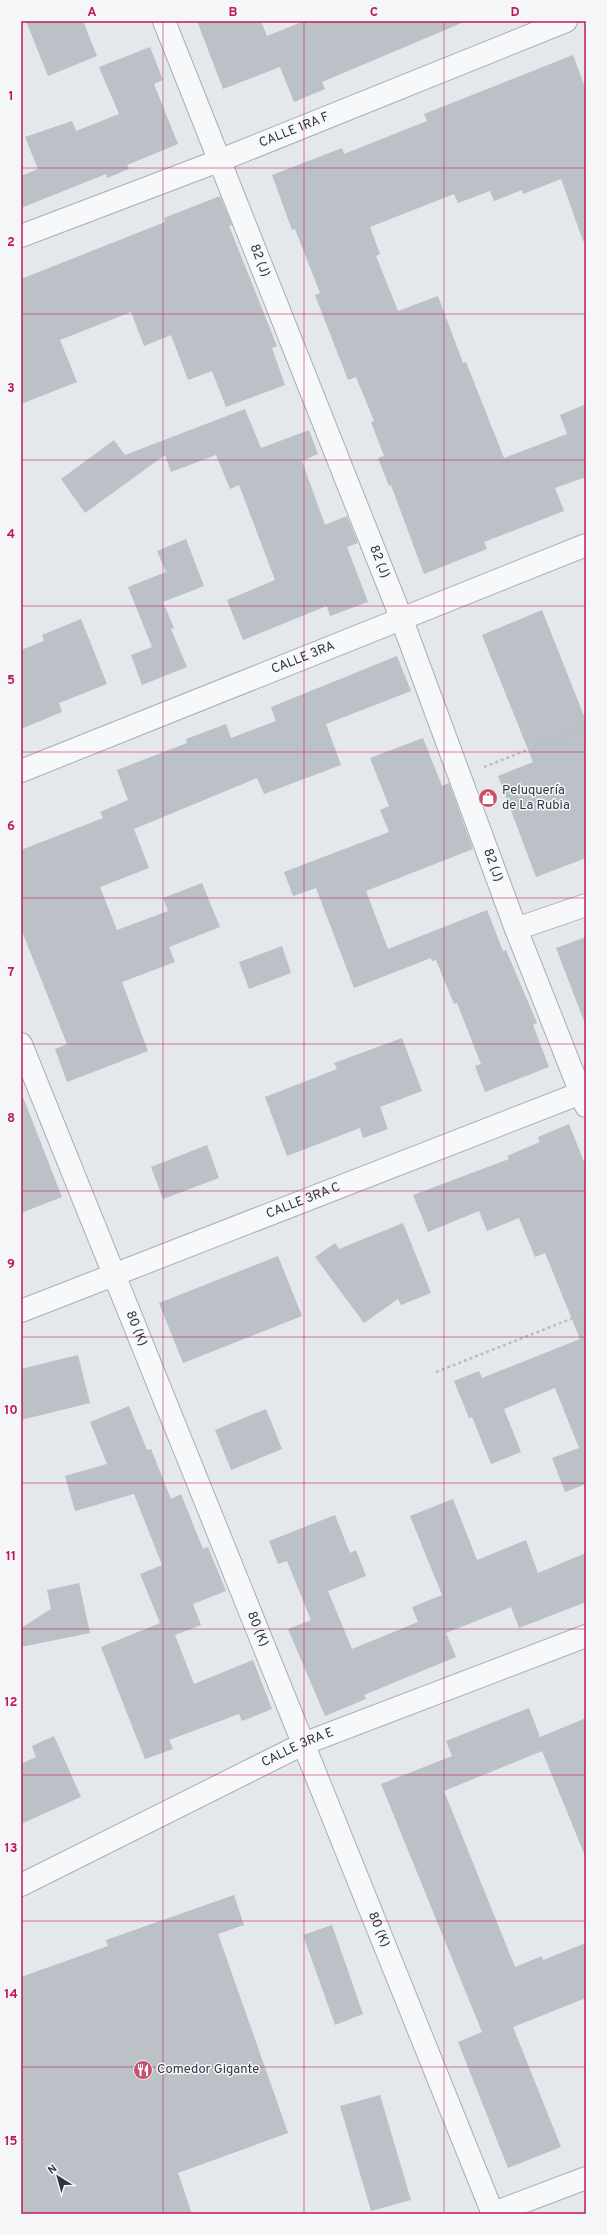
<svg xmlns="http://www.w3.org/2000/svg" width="607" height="2235" viewBox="0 0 607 2235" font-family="Overpass,sans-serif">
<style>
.building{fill:#bbc1c7}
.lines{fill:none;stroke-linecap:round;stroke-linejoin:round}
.minor-casing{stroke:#a9aeb5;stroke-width:24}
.path{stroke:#babec2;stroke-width:2.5;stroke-dasharray:3 3;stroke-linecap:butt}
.minor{stroke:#f6f8f9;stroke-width:22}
.grid{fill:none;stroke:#c2185b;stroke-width:1;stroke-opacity:0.55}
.labels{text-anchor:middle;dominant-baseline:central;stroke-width:3;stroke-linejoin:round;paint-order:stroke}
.street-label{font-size:13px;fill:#2d3642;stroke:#f4f6f8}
.poi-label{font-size:13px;fill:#2d3642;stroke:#f4f6f8;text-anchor:start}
.neatline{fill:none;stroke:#c2185b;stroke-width:1.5}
.grid-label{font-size:13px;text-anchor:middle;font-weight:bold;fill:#c2185b}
</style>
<rect width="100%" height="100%" fill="#e4e7eb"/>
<!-- building -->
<g class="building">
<path d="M 26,21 L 83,21 L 97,56 L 48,76 Z"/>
<path d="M 197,21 L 261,21 L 267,36 L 304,21 L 464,22 L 322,82 L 325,89 L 294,102 L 280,67 L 223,89 Z"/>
<path d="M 150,47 L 163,80 L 154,84 L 178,144 L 127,165 L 129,169 L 107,178 L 106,174 L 21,208 L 21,176 L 38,169 L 25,137 L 72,121 L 76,131 L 119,114 L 99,67 Z"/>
<path d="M 573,55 L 586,90 L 586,240 L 583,241 L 561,179 L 523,194 L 522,190 L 494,201 L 490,191 L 458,203 L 454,194 L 370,227 L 380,254 L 376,256 L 398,311 L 438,296 L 463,363 L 466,362 L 504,458 L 567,434 L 560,415 L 586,404 L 586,477 L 555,488 L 564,511 L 484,542 L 487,549 L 424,574 L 391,485 L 389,486 L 378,458 L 384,456 L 371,422 L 374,421 L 356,377 L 348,380 L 315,295 L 320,293 L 295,229 L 292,230 L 272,175 L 342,148 L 344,154 L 427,121 L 424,114 Z"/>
<path d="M 220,196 L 232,225 L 229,226 L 277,346 L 272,348 L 285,385 L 226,407 L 212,371 L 188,380 L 171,335 L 144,346 L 131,312 L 60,340 L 77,382 L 21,404 L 21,279 L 165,222 L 164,218 Z"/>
<path d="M 245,409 L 261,448 L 309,430 L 318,454 L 302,461 L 325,525 L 347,516 L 358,543 L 347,547 L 368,602 L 330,616 L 327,606 L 243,640 L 227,600 L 275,580 L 239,485 L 230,489 L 216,455 L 171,472 L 165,455 L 85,513 L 61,479 L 114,440 L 125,455 Z"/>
<path d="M 186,539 L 204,586 L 163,602 L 174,628 L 171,629 L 187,667 L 142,685 L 131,655 L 152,647 L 128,587 L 166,572 L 157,551 Z"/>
<path d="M 542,610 L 586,721 L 586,858 L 536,877 L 498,776 L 533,762 L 482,635 Z"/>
<path d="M 81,619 L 107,684 L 59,703 L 62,712 L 21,729 L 21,650 L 44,641 L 42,635 Z"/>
<path d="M 397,656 L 411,691 L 326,724 L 341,765 L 264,794 L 257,778 L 134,829 L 149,868 L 100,887 L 117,930 L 168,911 L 163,898 L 202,883 L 220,927 L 169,947 L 175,962 L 122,982 L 148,1051 L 67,1082 L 55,1049 L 67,1044 L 21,929 L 21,850 L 103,818 L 100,812 L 128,800 L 117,770 L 187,743 L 186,739 L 226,724 L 231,738 L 276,721 L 271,707 Z"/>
<path d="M 423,738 L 442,786 L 449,783 L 473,849 L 366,891 L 388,949 L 487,910 L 503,951 L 506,950 L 537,1023 L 533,1025 L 549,1067 L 485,1092 L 475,1066 L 481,1064 L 457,1003 L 454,1004 L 436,960 L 432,961 L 431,958 L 354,988 L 316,888 L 293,896 L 284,872 L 389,832 L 380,810 L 389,806 L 370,758 Z"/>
<path d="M 586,937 L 586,1021 L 584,1021 L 556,948 Z"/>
<path d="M 282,946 L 291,973 L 249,989 L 239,962 Z"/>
<path d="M 402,1038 L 422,1091 L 380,1107 L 388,1129 L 363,1138 L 360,1128 L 287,1156 L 265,1097 L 337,1069 L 334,1063 Z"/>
<path d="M 23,1097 L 62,1197 L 21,1213 L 21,1098 Z"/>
<path d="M 569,1124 L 586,1167 L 586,1484 L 565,1492 L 552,1458 L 579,1448 L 555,1388 L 504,1409 L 521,1452 L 491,1464 L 472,1417 L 469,1418 L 454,1381 L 479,1371 L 482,1378 L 580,1339 L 545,1253 L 535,1257 L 519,1218 L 487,1231 L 479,1211 L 428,1232 L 413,1195 L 509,1159 L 507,1156 L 540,1142 L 538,1137 Z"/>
<path d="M 207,1145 L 219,1178 L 163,1199 L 151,1167 Z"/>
<path d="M 403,1223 L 431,1293 L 401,1305 L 398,1299 L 364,1323 L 315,1257 L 335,1243 L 339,1249 Z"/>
<path d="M 278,1256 L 302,1316 L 183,1363 L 159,1303 Z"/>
<path d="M 78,1355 L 90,1403 L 21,1420 L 21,1369 Z"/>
<path d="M 129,1406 L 147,1450 L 151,1449 L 171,1499 L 181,1494 L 203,1549 L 208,1547 L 226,1591 L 193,1604 L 201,1625 L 175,1635 L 194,1684 L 253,1660 L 272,1709 L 242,1721 L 239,1714 L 169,1740 L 173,1749 L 145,1759 L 101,1647 L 160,1623 L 140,1574 L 162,1565 L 134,1494 L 75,1511 L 65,1476 L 107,1464 L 90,1422 Z"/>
<path d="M 266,1409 L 282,1449 L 231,1470 L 215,1430 Z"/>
<path d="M 453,1499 L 477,1560 L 526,1540 L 538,1573 L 586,1553 L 586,1602 L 519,1628 L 511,1607 L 446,1633 L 456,1657 L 364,1695 L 366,1699 L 325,1716 L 288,1629 L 311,1620 L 287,1561 L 278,1564 L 269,1541 L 335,1515 L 350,1553 L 356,1550 L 366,1576 L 328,1591 L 352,1649 L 418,1622 L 412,1607 L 442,1595 L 410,1516 Z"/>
<path d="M 79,1583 L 90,1633 L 21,1647 L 21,1628 L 51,1609 L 47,1590 Z"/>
<path d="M 529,1708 L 540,1737 L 586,1718 L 586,1858 L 542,1751 L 444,1791 L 515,1967 L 542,1956 L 543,1960 L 586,1943 L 586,1998 L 513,2027 L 561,2147 L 508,2168 L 458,2042 L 482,2032 L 381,1784 L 452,1756 L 446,1741 Z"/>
<path d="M 54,1736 L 81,1797 L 21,1824 L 21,1764 L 36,1757 L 32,1746 Z"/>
<path d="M 234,1895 L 244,1925 L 218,1934 L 288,2133 L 178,2173 L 192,2214 L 21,2214 L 21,1977 L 108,1946 L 106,1940 Z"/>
<path d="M 332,1925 L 363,2014 L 335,2025 L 303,1935 Z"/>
<path d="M 380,2095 L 411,2200 L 371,2211 L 340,2106 Z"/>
</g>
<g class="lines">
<defs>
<g id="minor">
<path id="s1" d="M 164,21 L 402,620 L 516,929 L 586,1106"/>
<path id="s2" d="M 21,236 L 221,160 L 566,21"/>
<path id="s3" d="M 21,771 L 586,545"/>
<path d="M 516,929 L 586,905"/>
<path id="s4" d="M 21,1044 L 493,2214"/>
<path id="s5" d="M 21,1311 L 586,1091"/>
<path id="s6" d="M 21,1885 L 303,1744 L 586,1636"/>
<path d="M 491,2214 L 586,2178"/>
</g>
</defs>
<!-- minor casing -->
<use href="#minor" class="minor-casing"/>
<!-- path -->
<g class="path">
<path d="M 484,767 L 586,727"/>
<path d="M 436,1372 L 586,1313"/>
</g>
<!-- minor -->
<use href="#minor" class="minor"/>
</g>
<!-- grid -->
<path class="grid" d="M 163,21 L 163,2214M 304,21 L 304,2214M 444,21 L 444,2214M 21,168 L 586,168M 21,314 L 586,314M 21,460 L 586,460M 21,606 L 586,606M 21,752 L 586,752M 21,898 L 586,898M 21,1044 L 586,1044M 21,1191 L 586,1191M 21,1337 L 586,1337M 21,1483 L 586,1483M 21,1629 L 586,1629M 21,1775 L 586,1775M 21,1921 L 586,1921M 21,2067 L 586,2067"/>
<!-- icons -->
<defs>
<symbol id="shop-disc" viewBox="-11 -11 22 22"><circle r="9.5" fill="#c5536b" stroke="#f4f6f8"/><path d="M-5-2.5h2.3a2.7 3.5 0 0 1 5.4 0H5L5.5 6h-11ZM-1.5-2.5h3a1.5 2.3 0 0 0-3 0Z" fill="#fff"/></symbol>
<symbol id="restaurant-disc" viewBox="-11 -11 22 22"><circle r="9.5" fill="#c5536b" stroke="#f4f6f8"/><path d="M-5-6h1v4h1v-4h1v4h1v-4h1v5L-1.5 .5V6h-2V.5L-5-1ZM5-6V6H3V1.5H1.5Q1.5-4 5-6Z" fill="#fff"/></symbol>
</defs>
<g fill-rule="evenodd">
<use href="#shop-disc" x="477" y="787" width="22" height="22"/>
<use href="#restaurant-disc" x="132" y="2059" width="22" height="22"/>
</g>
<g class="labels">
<!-- street labels -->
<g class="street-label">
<text stroke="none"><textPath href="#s2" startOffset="293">CALLE 1RA F</textPath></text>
<text stroke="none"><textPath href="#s1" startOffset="258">82 (J)</textPath></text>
<text stroke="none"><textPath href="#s1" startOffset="582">82 (J)</textPath></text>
<text stroke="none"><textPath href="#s3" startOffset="304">CALLE 3RA</textPath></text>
<text stroke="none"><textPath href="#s1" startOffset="906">82 (J)</textPath></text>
<text stroke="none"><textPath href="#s5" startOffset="303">CALLE 3RA C</textPath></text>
<text stroke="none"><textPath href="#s4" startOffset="307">80 (K)</textPath></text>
<text stroke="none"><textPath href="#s4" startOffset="631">80 (K)</textPath></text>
<text stroke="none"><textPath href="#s6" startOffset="309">CALLE 3RA E</textPath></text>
<text stroke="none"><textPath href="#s4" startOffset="955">80 (K)</textPath></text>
</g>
<!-- poi labels -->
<g class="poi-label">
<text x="502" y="791">Peluquería<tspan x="502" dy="15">de La Rubia</tspan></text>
<text x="157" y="2070">Comedor Gigante</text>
</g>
</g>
<!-- border -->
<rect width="607" height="2235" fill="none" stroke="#f4f6f8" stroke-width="44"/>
<!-- north arrow -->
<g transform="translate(58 2177) rotate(323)" stroke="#f4f6f8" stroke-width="3" paint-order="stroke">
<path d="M0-3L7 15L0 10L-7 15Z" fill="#2d3642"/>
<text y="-6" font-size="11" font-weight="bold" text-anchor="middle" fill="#2d3642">N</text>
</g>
<rect x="22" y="22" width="563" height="2191" class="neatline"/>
<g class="grid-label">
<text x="92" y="16">A</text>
<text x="233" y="16">B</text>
<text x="374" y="16">C</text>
<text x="515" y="16">D</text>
<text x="11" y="100">1</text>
<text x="11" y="246">2</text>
<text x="11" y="392">3</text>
<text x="11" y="538">4</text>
<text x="11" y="684">5</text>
<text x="11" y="830">6</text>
<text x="11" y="976">7</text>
<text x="11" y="1122">8</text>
<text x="11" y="1268">9</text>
<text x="11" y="1414">10</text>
<text x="11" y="1560">11</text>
<text x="11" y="1706">12</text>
<text x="11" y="1852">13</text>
<text x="11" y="1998">14</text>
<text x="11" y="2145">15</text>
</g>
</svg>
